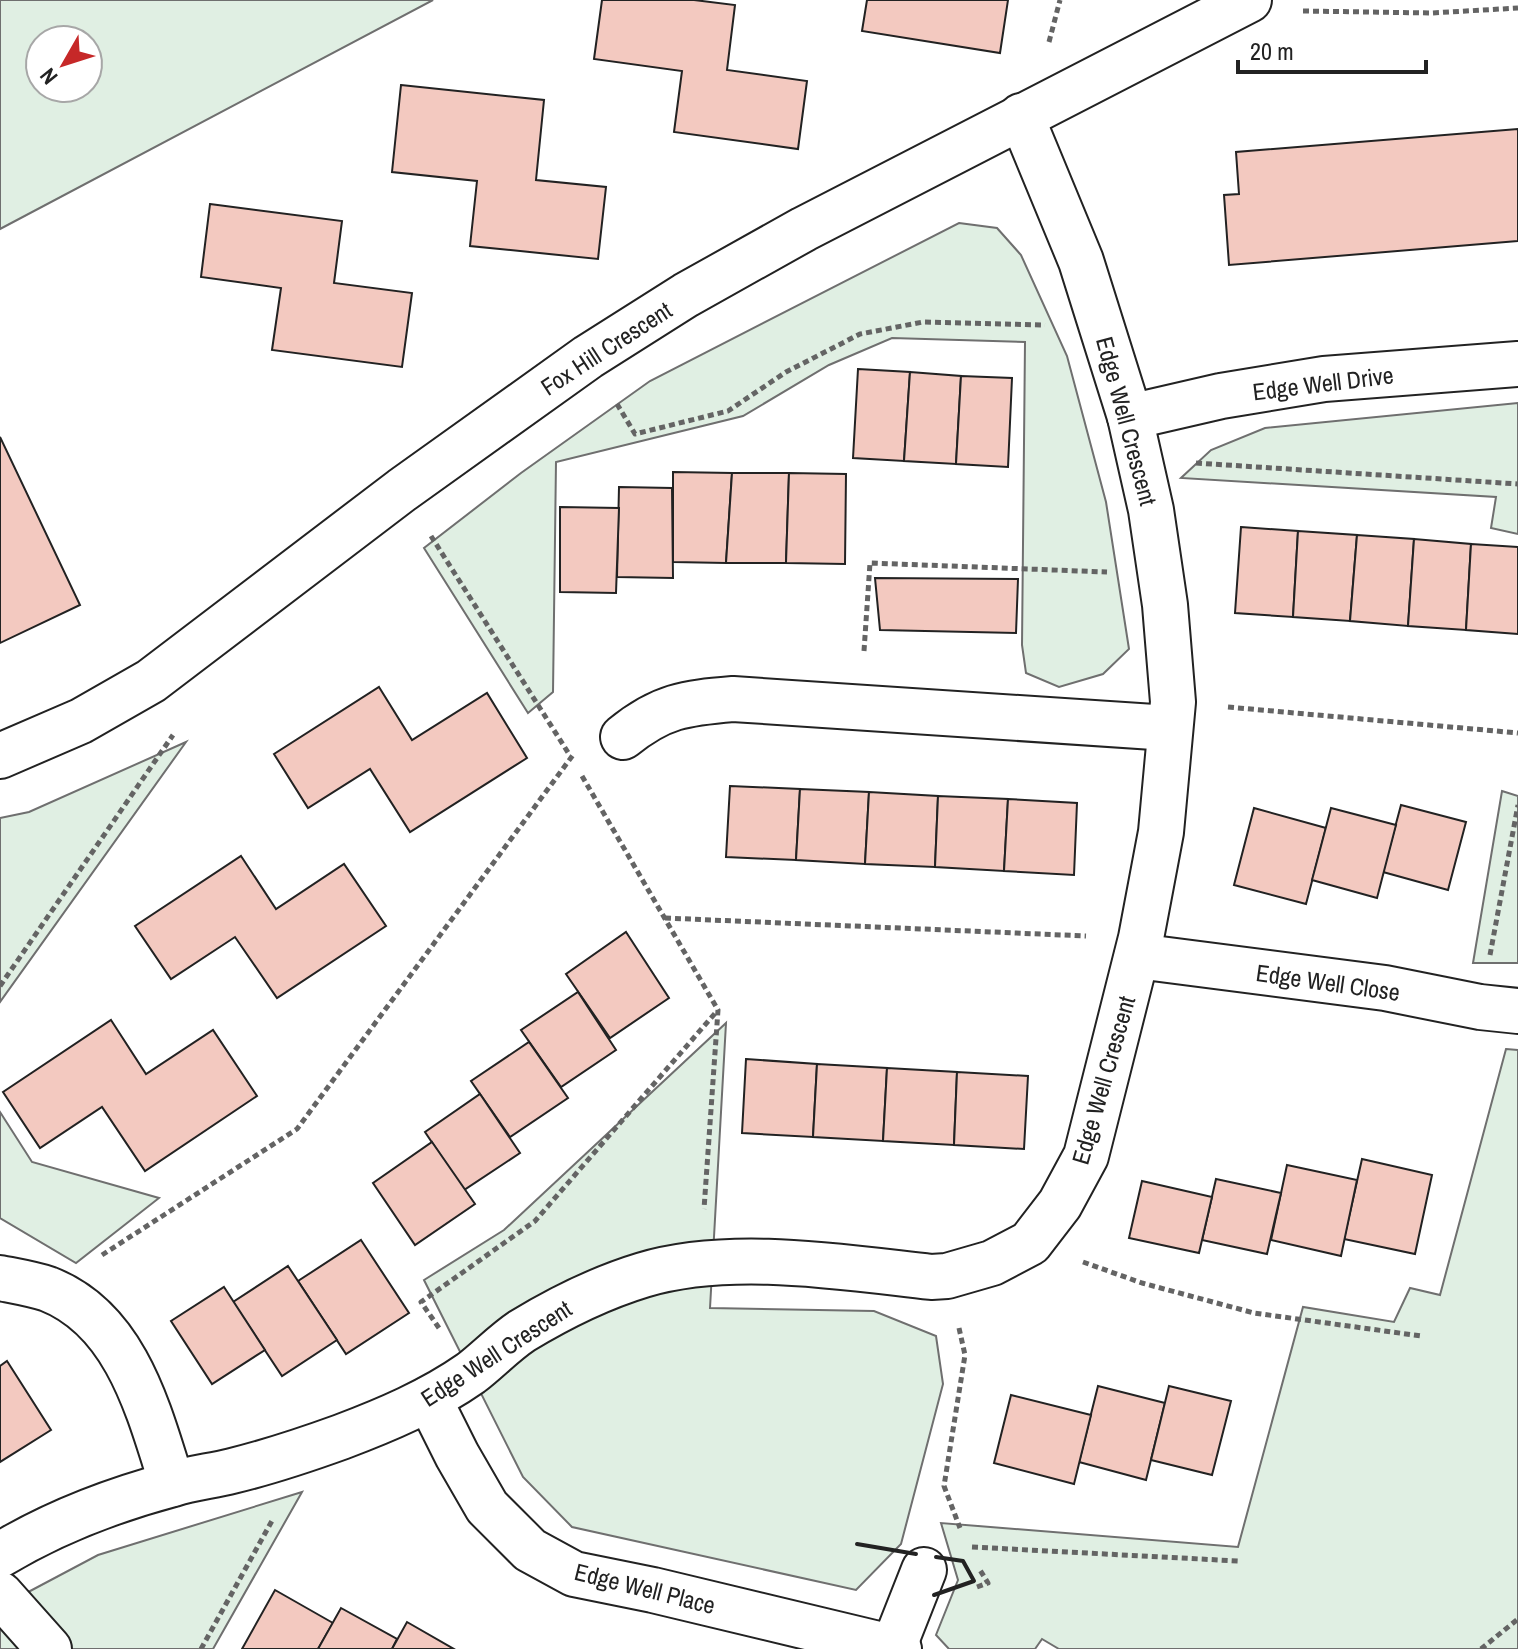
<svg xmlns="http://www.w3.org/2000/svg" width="1518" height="1649" viewBox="0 0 1518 1649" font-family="'Archivo Narrow',sans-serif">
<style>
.green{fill:#e0efe3;stroke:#6f6f6f;stroke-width:2;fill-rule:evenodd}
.building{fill:#f3c9c0;stroke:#222;stroke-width:2}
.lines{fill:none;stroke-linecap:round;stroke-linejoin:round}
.street-casing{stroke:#222;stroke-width:48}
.path{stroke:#646464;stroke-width:5;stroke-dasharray:6 4;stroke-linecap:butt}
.street{stroke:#fff;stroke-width:44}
.wall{stroke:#222;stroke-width:4}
.labels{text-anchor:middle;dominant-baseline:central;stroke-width:6;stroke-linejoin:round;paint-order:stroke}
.street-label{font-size:24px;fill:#222;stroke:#fff}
</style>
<rect width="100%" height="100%" fill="#fff"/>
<!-- green -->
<g class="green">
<path d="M 0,0 L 433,0 L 0,229 ZM 40,40 L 88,40 L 88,88 L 40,88 Z"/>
<path d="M 959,223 L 997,228 L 1021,255 L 1067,356 L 1106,502 L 1129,649 L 1103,674 L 1059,687 L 1026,673 L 1022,645 L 1025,342 L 892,338 L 829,365 L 743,416 L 556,462 L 553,692 L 528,713 L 424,548 L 521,473 L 650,381 Z"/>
<path d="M 1518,403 L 1518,534 L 1491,528 L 1496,497 L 1181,478 L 1211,450 L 1265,428 Z"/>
<path d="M 186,742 L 0,1002 L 0,818 L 29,812 Z"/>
<path d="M 1502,791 L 1518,796 L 1518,963 L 1473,963 Z"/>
<path d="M 726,1023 L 710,1308 L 874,1311 L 936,1336 L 943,1384 L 901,1544 L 856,1590 L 572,1527 L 523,1477 L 424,1280 L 504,1230 Z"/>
<path d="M 1506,1049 L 1518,1050 L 1518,1649 L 1059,1649 L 1042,1639 L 1035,1649 L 949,1649 L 936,1635 L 958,1580 L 941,1523 L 1238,1547 L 1303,1307 L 1394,1322 L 1410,1288 L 1440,1295 Z"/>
<path d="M 0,1112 L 32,1162 L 159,1198 L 76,1263 L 0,1218 Z"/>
<path d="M 302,1492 L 213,1649 L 0,1649 L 0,1607 L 98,1555 Z"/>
</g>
<!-- building -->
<g class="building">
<path d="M 602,0 L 694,0 L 735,5 L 727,70 L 807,81 L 798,149 L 674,132 L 682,71 L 594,59 Z"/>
<path d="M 867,0 L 1008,0 L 1000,53 L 862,31 Z"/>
<path d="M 401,85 L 544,100 L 536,180 L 606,187 L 598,259 L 470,246 L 477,181 L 392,172 Z"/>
<path d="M 1518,129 L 1518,241 L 1229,265 L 1224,195 L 1239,194 L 1236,152 Z"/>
<path d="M 210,204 L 342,221 L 334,283 L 412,293 L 402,367 L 272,350 L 281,288 L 201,277 Z"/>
<path d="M 858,369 L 910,372 L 904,461 L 853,458 Z"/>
<path d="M 910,372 L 961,376 L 956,464 L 904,461 Z"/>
<path d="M 961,376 L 1012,378 L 1008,467 L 956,464 Z"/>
<path d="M 0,437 L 80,605 L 0,643 Z"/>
<path d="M 673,472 L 732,473 L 726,563 L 673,562 Z"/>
<path d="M 732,473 L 789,473 L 786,563 L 726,563 Z"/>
<path d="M 789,473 L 846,474 L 845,564 L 786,563 Z"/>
<path d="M 619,487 L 672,488 L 673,578 L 617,577 Z"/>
<path d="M 560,507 L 619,508 L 616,593 L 560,592 Z"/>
<path d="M 1241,527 L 1298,531 L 1293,617 L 1235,613 Z"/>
<path d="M 1298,531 L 1357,535 L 1350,621 L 1293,617 Z"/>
<path d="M 1357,535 L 1414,539 L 1408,626 L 1350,621 Z"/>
<path d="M 1414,539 L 1471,544 L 1466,630 L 1408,626 Z"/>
<path d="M 1471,544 L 1518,547 L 1518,634 L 1466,630 Z"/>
<path d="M 875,578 L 1018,579 L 1016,633 L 880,630 Z"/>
<path d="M 379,687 L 412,740 L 487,693 L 527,758 L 410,832 L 370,769 L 308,808 L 274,754 Z"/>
<path d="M 730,786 L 800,789 L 796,860 L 726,857 Z"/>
<path d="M 800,789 L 869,792 L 865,864 L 796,860 Z"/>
<path d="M 869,792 L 938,796 L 935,867 L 865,864 Z"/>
<path d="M 938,796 L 1008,799 L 1004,871 L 935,867 Z"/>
<path d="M 1008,799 L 1077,803 L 1074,875 L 1004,871 Z"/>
<path d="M 1401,805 L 1466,822 L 1448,890 L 1383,872 Z"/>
<path d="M 1254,808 L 1326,828 L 1306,904 L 1234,885 Z"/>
<path d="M 1331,808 L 1396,825 L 1377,898 L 1312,880 Z"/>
<path d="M 241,856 L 276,909 L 344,864 L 386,926 L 277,998 L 235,937 L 171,979 L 135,926 Z"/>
<path d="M 626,932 L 669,998 L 610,1038 L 566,974 Z"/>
<path d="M 578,992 L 616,1050 L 561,1087 L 521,1030 Z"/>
<path d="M 111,1020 L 146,1074 L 213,1030 L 257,1096 L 145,1171 L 102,1107 L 40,1148 L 3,1092 Z"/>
<path d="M 529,1042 L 568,1098 L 510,1137 L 471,1081 Z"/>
<path d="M 746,1059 L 817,1064 L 813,1137 L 742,1133 Z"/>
<path d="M 817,1064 L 887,1068 L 883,1141 L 813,1137 Z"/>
<path d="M 887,1068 L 957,1072 L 954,1145 L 883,1141 Z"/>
<path d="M 957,1072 L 1028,1076 L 1024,1149 L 954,1145 Z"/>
<path d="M 480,1094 L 520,1153 L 464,1190 L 425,1132 Z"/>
<path d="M 432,1142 L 475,1204 L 415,1245 L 373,1183 Z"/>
<path d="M 1362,1159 L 1432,1175 L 1415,1254 L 1344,1239 Z"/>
<path d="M 1287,1165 L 1357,1180 L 1341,1256 L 1271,1240 Z"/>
<path d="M 1216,1179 L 1281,1193 L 1267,1254 L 1202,1240 Z"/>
<path d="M 1142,1181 L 1212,1197 L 1199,1253 L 1129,1238 Z"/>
<path d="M 361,1240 L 409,1313 L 346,1354 L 298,1281 Z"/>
<path d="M 288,1266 L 337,1340 L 282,1376 L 233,1302 Z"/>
<path d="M 224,1287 L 265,1350 L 212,1384 L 171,1321 Z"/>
<path d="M 7,1361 L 51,1430 L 0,1462 L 0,1366 Z"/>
<path d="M 1098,1386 L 1165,1403 L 1146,1480 L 1079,1462 Z"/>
<path d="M 1169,1386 L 1231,1401 L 1212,1475 L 1151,1460 Z"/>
<path d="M 1011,1395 L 1091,1415 L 1074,1484 L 994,1463 Z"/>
<path d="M 275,1590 L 333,1623 L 318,1649 L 242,1649 Z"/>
<path d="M 341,1608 L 397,1639 L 392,1649 L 318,1649 Z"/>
<path d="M 407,1622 L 454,1649 L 392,1649 Z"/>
</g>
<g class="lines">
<defs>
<g id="street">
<path d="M 1130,417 L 1221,396 L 1324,379 L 1518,364"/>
<path d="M 623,737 C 661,706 685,703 733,699 L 1169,728"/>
<path d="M 0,756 L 81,721 L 151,681 L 402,490 L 588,357 L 686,295 L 804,229 L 1249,0"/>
<path d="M 1137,956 L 1385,988 L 1480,1007 L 1518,1011"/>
<path d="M 0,1278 C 15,1281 33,1284 48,1289 C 127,1320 149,1412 172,1484"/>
<path d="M 429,1399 L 457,1455 L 487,1507 L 530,1550 L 574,1574 L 653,1590 L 899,1649"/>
<path d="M 0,1555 C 53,1523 113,1500 173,1484 C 192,1478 212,1476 232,1471 C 269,1462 305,1450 341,1437 C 386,1420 431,1401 471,1373 C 488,1360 504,1343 522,1331 C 560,1308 600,1288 643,1275 C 730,1249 841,1267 931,1277 L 947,1276 L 992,1263 L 1030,1243 L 1060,1204 L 1086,1156 L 1141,938 L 1161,832 L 1173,702 L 1165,605 L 1151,510 L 1130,417 L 1081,261 L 1021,116"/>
<path d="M 0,1594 L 49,1649"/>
<path d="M 894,1646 L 924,1570"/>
</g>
</defs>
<!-- street casing -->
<use href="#street" class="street-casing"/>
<!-- path -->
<g class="path">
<path d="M 1303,11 L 1432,13 L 1518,8"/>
<path d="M 1049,42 L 1060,0"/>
<path d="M 617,404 L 635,434 L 728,411 L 786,372 L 860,334 L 923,322 L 1045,325"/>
<path d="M 1196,463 L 1518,484"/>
<path d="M 431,536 L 569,754"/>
<path d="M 864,651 L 870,563 L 1107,572"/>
<path d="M 1228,707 L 1518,733"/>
<path d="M 582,776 L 718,1010 L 704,1209"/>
<path d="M 665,918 L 1086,936"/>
<path d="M 1490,955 L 1518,805"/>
<path d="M 0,986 L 173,735"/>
<path d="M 102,1255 L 297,1129 L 573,755"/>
<path d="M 1083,1262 L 1142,1283 L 1254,1313 L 1421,1336"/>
<path d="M 439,1328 L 421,1302 L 535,1221 L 717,1011"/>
<path d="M 959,1328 L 965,1355 L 944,1486 L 960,1528"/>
<path d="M 972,1547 L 1238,1561"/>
<path d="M 977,1587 L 988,1583 L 980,1570"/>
<path d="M 201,1649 L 273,1519"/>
<path d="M 1481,1649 L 1518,1619"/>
</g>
<!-- street -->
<use href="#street" class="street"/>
<!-- wall -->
<g class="wall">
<path d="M 857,1544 L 916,1554"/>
<path d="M 934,1595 L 974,1581 L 963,1561 L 936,1557"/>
</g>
</g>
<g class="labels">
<!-- street labels -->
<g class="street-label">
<text transform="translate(606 348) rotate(-33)">Fox Hill Crescent</text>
<text transform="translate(1323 383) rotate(-7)">Edge Well Drive</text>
<text transform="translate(1127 421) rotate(75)">Edge Well Crescent</text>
<text transform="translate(1328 982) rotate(8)">Edge Well Close</text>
<text transform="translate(1103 1080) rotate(-74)">Edge Well Crescent</text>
<text transform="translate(496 1353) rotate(-33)">Edge Well Crescent</text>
<text transform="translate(645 1588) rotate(14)">Edge Well Place</text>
</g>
</g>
<!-- north arrow -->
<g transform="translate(64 64) rotate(231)"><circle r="38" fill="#ffffff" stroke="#a7a7a7" stroke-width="2"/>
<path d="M0-6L14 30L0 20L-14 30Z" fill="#c62828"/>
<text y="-12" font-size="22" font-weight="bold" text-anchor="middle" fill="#222222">N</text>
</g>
<!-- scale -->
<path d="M1238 60v12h188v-12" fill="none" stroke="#222222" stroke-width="4"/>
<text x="1250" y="60" font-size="24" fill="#222222" stroke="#ffffff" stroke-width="6" paint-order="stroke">20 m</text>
</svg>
